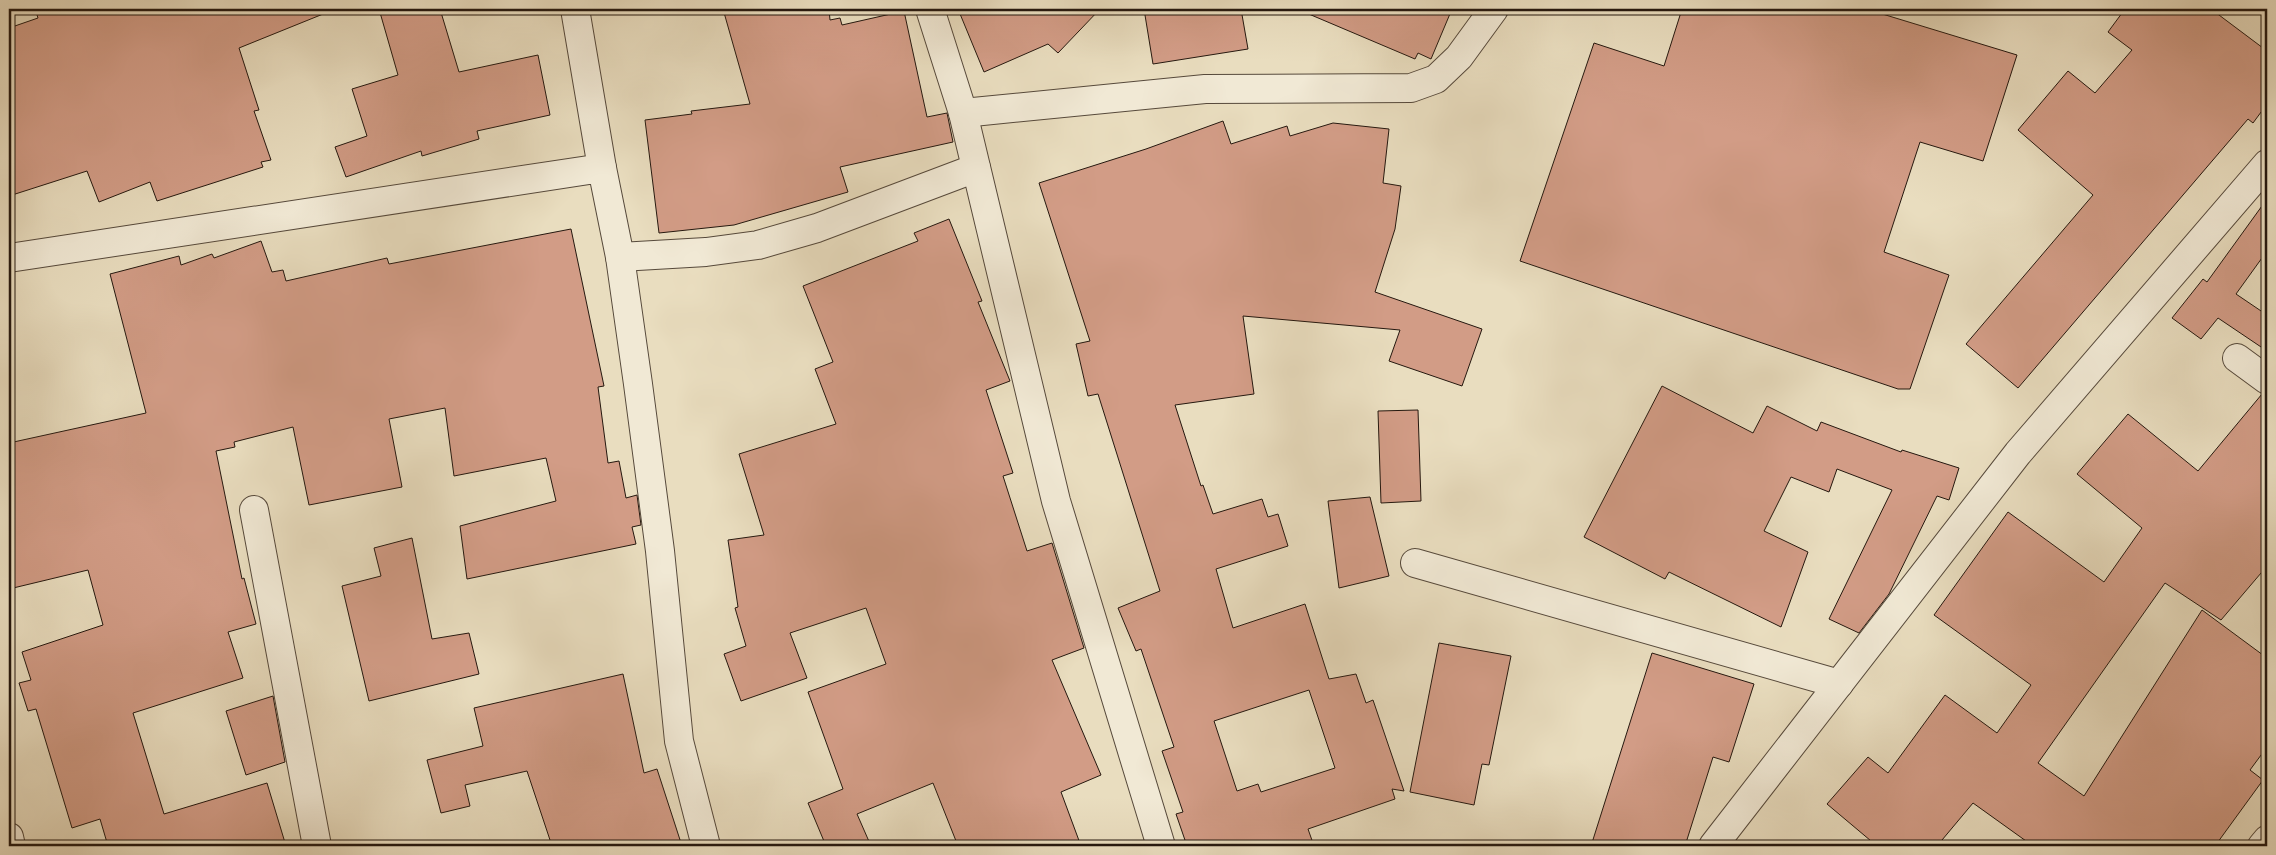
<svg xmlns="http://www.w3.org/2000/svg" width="2276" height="855" viewBox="0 0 2276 855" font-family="Cardo,serif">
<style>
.building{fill:#d29c86;stroke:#25180f;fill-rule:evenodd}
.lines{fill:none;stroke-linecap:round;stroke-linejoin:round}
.minor-casing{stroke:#56493b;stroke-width:30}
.minor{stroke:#f1e9d5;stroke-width:28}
</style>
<rect width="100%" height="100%" fill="#e9ddbf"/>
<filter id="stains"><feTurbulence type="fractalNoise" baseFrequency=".004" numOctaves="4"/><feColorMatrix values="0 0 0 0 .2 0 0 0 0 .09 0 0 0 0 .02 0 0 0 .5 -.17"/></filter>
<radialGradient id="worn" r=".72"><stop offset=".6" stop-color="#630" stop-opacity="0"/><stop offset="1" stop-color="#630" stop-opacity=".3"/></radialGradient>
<!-- building -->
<g class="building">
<path d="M 35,9 L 332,9 L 333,10 L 239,48 L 259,110 L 254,111 L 271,160 L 261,162 L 263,167 L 157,201 L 150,182 L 99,202 L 87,171 L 9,196 L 9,28 L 38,18 Z"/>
<path d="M 379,9 L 440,9 L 459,72 L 538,55 L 550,115 L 477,131 L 479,139 L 422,156 L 421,151 L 346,177 L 335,147 L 367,136 L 352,89 L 398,75 Z"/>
<path d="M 723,9 L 829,9 L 830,20 L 840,18 L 842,25 L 904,11 L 927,117 L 947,113 L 953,142 L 840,167 L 848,192 L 734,225 L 659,233 L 645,120 L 692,114 L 691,111 L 750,104 Z"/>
<path d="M 958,9 L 1100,9 L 1058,53 L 1048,44 L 984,72 Z"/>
<path d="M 1144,9 L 1241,9 L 1248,49 L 1153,64 Z"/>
<path d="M 1297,9 L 1452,9 L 1431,59 L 1418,53 L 1415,59 Z"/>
<path d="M 1682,9 L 1866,9 L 2017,55 L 1983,161 L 1920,142 L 1884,252 L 1949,275 L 1910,389 L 1898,389 L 1520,261 L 1594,43 L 1664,66 Z"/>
<path d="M 2125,9 L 2211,9 L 2267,51 L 2267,104 L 2253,123 L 2248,119 L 2018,388 L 1966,344 L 2093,195 L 2018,130 L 2068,71 L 2095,93 L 2132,50 L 2108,32 Z"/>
<path d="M 1223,121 L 1231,144 L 1287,126 L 1290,136 L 1333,123 L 1389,129 L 1383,183 L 1401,186 L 1395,229 L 1375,292 L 1482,329 L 1462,386 L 1389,361 L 1400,330 L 1243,316 L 1254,394 L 1175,405 L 1201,486 L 1203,485 L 1213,514 L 1262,499 L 1268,517 L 1278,514 L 1288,546 L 1216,569 L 1233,628 L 1305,604 L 1329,679 L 1356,674 L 1366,703 L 1373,700 L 1404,791 L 1392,789 L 1395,799 L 1308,829 L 1314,846 L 1187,846 L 1176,814 L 1183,812 L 1162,751 L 1174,747 L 1141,649 L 1136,651 L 1118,608 L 1160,591 L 1098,394 L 1088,396 L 1076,344 L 1090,341 L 1039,183 L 1146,149 ZM 1309,690 L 1335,768 L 1261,792 L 1258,784 L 1237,791 L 1214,721 Z"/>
<path d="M 2267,199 L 2267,251 L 2236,294 L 2267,315 L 2267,351 L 2218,318 L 2201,339 L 2172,318 L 2203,279 L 2207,282 Z"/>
<path d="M 949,219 L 982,301 L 978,302 L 1010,381 L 986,390 L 1013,473 L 1003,476 L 1027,551 L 1052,543 L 1084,648 L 1052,660 L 1101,775 L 1061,792 L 1081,846 L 958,846 L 933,783 L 857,814 L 871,846 L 826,846 L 808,803 L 843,789 L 808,692 L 886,664 L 866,608 L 790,633 L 807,678 L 741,701 L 724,654 L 746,646 L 735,608 L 738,607 L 728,540 L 764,535 L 739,454 L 836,424 L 815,369 L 833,362 L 803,286 L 918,241 L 914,233 Z"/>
<path d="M 571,229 L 604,386 L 598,387 L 608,463 L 619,461 L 626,498 L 637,495 L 641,525 L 632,527 L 636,544 L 467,579 L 460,526 L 556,501 L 546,458 L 454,476 L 445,408 L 389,419 L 402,487 L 309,505 L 293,427 L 234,442 L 235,447 L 216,451 L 242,579 L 244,578 L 256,624 L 228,632 L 243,678 L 133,713 L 164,814 L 267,783 L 286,846 L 108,846 L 100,819 L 72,828 L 36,709 L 28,711 L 19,683 L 31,680 L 22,652 L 103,625 L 88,570 L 9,589 L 9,443 L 146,413 L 110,274 L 179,256 L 181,265 L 212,254 L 214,258 L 261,241 L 272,272 L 283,270 L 286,281 L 387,258 L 389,264 Z"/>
<path d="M 1662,386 L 1753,433 L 1767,406 L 1817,431 L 1821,422 L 1901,452 L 1902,450 L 1959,468 L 1949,500 L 1937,496 L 1889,594 L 1859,633 L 1829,619 L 1892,490 L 1837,469 L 1829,492 L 1791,477 L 1764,531 L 1808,552 L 1781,627 L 1669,572 L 1665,579 L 1584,537 Z"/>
<path d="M 2262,394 L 2267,395 L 2267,566 L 2221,620 L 2165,583 L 2038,763 L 2084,796 L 2202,610 L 2267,658 L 2267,747 L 2250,770 L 2263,780 L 2215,846 L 2033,846 L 1973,803 L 1937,846 L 1877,846 L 1827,804 L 1868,757 L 1888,773 L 1945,695 L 1997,733 L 2031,685 L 1934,615 L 2008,512 L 2104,582 L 2142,528 L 2077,474 L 2128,414 L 2198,471 Z"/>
<path d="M 1418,410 L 1421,501 L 1381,503 L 1378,411 Z"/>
<path d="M 1370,497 L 1389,576 L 1339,588 L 1328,501 Z"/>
<path d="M 412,538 L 432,639 L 469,633 L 479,674 L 369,701 L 342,586 L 381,576 L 374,548 Z"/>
<path d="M 1439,643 L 1511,656 L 1489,765 L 1482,764 L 1474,805 L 1410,792 Z"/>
<path d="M 1652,653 L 1754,684 L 1729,762 L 1713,757 L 1685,846 L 1591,846 Z"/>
<path d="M 623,674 L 644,773 L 657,769 L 682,846 L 552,846 L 527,771 L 465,785 L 470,806 L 441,813 L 427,760 L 483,746 L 474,708 Z"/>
<path d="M 273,696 L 285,762 L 246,775 L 226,711 Z"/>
</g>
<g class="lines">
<defs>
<g id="minor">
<path d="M 575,9 L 602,168"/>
<path d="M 930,9 L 963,113 L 1056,501 L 1161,846"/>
<path d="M 963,113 L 1205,89 L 1411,88 L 1436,79 L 1459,57 L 1494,9"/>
<path d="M 620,257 L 706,252 L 758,245 L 817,228 L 976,168"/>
<path d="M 9,258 L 602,168 L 620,257 L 638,384 L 660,551 L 679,741 L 706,846"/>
<path d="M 2237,358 L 2267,380"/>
<path d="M 254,510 L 317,846"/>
<path d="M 1415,563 L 1839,684"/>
<path d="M 9,837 L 11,846"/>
<path d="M 1713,846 L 2018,453 L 2267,164"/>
<path d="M 2262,846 L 2267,840"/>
</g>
</defs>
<!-- minor casing -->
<use href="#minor" class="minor-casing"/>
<!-- minor -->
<use href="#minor" class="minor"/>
</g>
<!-- margin -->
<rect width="2276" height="855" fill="none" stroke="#e9ddbf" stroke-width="30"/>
<rect x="10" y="10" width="2256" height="835" fill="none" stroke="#25180f" stroke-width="2.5"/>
<rect x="15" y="15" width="2246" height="825" fill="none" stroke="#25180f"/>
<rect width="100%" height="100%" filter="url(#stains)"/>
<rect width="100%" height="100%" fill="url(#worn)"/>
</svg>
